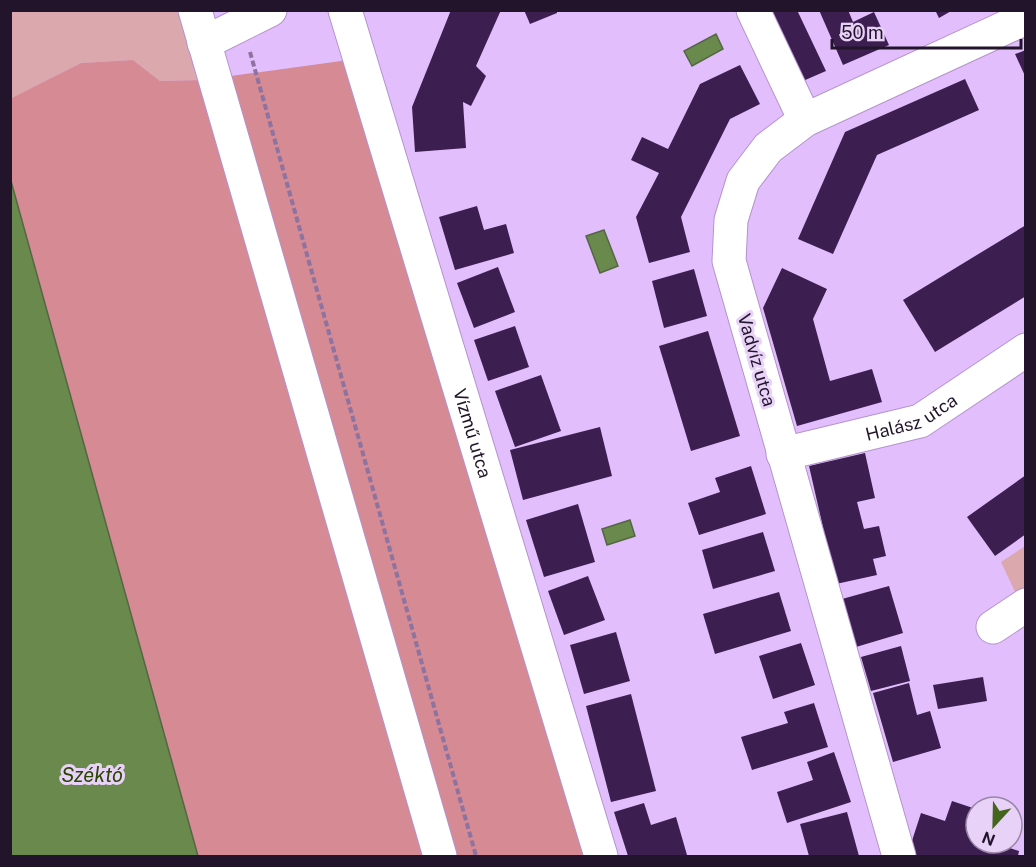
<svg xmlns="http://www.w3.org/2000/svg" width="1036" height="867" viewBox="0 0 1036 867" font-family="'Public Sans',sans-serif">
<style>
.green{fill:#daa8ad}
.forest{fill:#d58a94}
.water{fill:#6a894d;stroke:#546643;stroke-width:1.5}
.building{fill:#3d1e50}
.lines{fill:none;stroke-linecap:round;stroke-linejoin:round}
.minor-casing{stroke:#b593ce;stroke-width:35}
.major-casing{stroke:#b593ce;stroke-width:35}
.path{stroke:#8d739f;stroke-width:4;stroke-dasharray:6 3;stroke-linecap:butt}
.minor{stroke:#fff;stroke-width:33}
.major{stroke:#fff;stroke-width:33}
.labels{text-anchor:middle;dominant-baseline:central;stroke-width:6;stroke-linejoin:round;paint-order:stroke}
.street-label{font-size:18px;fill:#22152b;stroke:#e8d2f7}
.water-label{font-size:20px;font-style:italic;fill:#294500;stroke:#e8d2f7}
</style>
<rect width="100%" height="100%" fill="#e2bffc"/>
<!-- green -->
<g class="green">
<path d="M 11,11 L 182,11 L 202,80 L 160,81 L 133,60 L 81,63 L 11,99 Z"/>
<path d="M 1025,546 L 1025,613 L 1001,562 Z"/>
</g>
<!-- forest -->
<path class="forest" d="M 370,57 L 586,856 L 198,856 L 11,181 L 10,99 L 81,63 L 133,60 L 160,81 L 202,80 Z"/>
<!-- water -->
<g class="water">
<path d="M 716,34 L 723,49 L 692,66 L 684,51 Z"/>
<path d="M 11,181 L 198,856 L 11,856 Z"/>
<path d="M 604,230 L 618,266 L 600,273 L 586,236 Z"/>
<path d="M 630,520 L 635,536 L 607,545 L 602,529 Z"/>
</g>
<!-- building -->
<g class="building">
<path d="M 451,10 L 501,10 L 476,66 L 486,76 L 471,106 L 463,102 L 466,148 L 415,152 L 412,107 Z"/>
<path d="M 524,10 L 557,10 L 557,13 L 530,24 Z"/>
<path d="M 762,10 L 797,10 L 826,71 L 796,84 Z"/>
<path d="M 819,10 L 848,10 L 853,22 L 874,12 L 889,45 L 843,65 Z"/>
<path d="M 935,10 L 953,10 L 939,18 Z"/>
<path d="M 1026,50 L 1026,78 L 1015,54 Z"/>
<path d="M 740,65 L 760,104 L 730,119 L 681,217 L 690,252 L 649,263 L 636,217 L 659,173 L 631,160 L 642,137 L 668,149 L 700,84 Z"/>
<path d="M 965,79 L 979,110 L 877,155 L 833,254 L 798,239 L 845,132 Z"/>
<path d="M 477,206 L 484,230 L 506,224 L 514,253 L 455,270 L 439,217 Z"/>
<path d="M 1026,225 L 1026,296 L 935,352 L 903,300 Z"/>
<path d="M 498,267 L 515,312 L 474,328 L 457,283 Z"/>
<path d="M 782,268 L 827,289 L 813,319 L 830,381 L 872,369 L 882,402 L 797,426 L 763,308 Z"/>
<path d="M 694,269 L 707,316 L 664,328 L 652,281 Z"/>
<path d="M 515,326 L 529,367 L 488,381 L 474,340 Z"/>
<path d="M 708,331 L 740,436 L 691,451 L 659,346 Z"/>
<path d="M 541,375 L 561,431 L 515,447 L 495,391 Z"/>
<path d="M 600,427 L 612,476 L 523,500 L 510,450 Z"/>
<path d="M 865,453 L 875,498 L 857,502 L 864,529 L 879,526 L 886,556 L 873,559 L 877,575 L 836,584 L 809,466 Z"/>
<path d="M 751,466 L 766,514 L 699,535 L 688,503 L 720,492 L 715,478 Z"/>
<path d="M 1026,475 L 1026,534 L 995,556 L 967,517 Z"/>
<path d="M 578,504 L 595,562 L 544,577 L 526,520 Z"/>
<path d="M 763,532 L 775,571 L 713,589 L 702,550 Z"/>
<path d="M 588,576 L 605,620 L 564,635 L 548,591 Z"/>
<path d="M 889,586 L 903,633 L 856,647 L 842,599 Z"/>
<path d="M 779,592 L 791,631 L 715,654 L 703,614 Z"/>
<path d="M 616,632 L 630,681 L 584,694 L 570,645 Z"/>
<path d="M 801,643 L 815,685 L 773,699 L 759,656 Z"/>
<path d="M 901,646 L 910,681 L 871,691 L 861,657 Z"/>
<path d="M 983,677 L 987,701 L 938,709 L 933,685 Z"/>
<path d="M 909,683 L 917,715 L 930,711 L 941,748 L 893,762 L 873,693 Z"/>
<path d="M 631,694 L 656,791 L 611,802 L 586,706 Z"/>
<path d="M 814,703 L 828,747 L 752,770 L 741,737 L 788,723 L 784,712 Z"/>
<path d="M 834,752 L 851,802 L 787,823 L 777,792 L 813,780 L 807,762 Z"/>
<path d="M 952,801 L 976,809 L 976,843 L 995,843 L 1019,851 L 1018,856 L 918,856 L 908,853 L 921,813 L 945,821 Z"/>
<path d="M 644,803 L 651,825 L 676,817 L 687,855 L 628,856 L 614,812 Z"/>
<path d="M 847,812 L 859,856 L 809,856 L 800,824 Z"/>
</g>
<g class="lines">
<defs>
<g id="minor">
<path id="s1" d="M 345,10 L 601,856"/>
<path d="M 753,10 L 805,120"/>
<path d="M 204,43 L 270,10"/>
<path id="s2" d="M 783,454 L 920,421 L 1026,350"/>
<path d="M 993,627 L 1026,605"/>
<path d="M 899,856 L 729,261 L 731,220 L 743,181 L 768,148 L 805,120 L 1026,18"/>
</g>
<path id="major" d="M 195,10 L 440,856"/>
</defs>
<!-- minor casing -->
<use href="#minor" class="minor-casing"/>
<!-- major casing -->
<use href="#major" class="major-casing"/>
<!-- path -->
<path class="path" d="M 250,52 L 476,856"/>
<!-- minor -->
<use href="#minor" class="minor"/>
<!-- major -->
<use href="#major" class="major"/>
</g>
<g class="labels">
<!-- street labels -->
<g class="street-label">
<text transform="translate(757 360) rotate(74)">Vadvíz utca</text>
<text stroke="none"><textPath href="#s2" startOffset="134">Halász utca</textPath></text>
<text stroke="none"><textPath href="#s1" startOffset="442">Vízmű utca</textPath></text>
</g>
<!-- water labels -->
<g class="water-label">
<text x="92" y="775">Széktó</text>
</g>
</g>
<!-- border -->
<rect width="1036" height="867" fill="none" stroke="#22152b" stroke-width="24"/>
<!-- north arrow -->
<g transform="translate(994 825) rotate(202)"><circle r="28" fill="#e8d2f7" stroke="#9986a5" stroke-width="1.5"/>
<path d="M0-4.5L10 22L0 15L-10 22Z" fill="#44651c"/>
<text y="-9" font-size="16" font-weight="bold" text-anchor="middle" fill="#22152b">N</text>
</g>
<!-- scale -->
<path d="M832 39v9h189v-9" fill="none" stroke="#22152b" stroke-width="3"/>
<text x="841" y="39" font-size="18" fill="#22152b" stroke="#e8d2f7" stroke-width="4.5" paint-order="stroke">50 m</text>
</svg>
